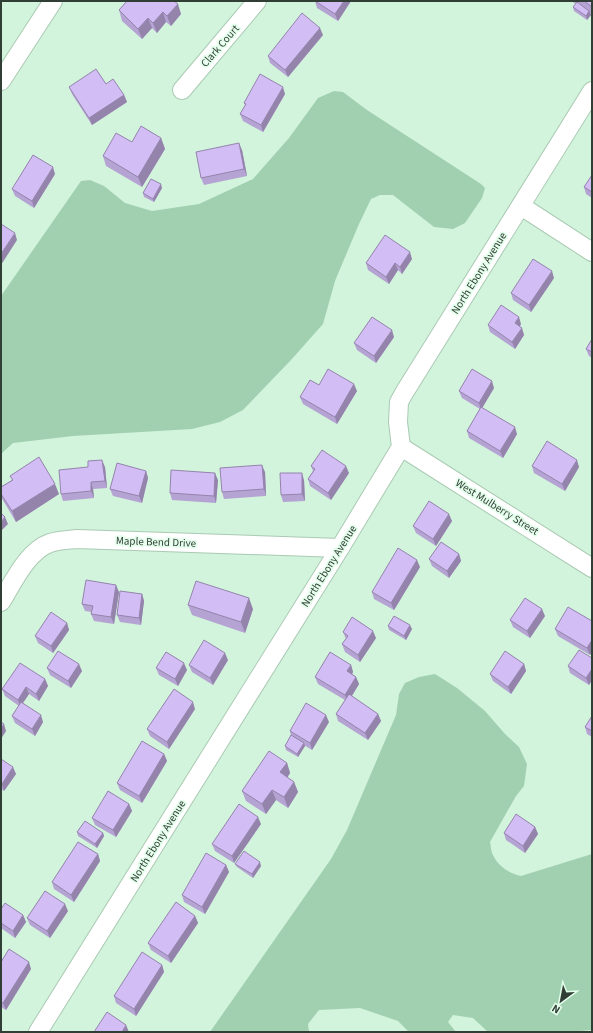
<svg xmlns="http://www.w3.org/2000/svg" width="593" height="1033" viewBox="0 0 593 1033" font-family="'Source Sans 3',sans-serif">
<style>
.green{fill:#a1d0b0}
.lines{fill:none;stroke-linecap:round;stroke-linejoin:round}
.minor-casing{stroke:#aacab3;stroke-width:20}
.minor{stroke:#fff;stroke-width:18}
.wall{fill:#b5a3d3}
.shaded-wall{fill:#9484ac}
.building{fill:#d3bdf5;stroke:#9484ac}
.labels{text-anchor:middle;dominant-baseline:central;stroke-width:3.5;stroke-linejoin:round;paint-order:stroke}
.street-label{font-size:11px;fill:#313e35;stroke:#e4feec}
</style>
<rect width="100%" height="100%" fill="#d2f3dc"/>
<!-- green -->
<g class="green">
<path d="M 334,91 L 343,92 L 367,110 L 481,184 L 485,188 L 482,198 L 465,223 L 453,229 L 434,227 L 393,195 L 380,195 L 371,199 L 359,224 L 335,281 L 323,324 L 291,360 L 243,410 L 220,422 L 192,429 L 73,436 L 13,443 L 1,454 L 1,296 L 81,181 L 90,180 L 104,186 L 125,203 L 152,211 L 199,204 L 253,179 L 289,138 L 318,98 Z"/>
<path d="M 435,674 L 457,688 L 485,711 L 505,734 L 519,747 L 527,764 L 524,786 L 516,796 L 490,842 C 491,846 491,852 493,855 C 498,866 510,874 521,876 L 592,854 L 592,1030 L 568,1032 L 488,1032 L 473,1018 L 453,1015 L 448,1022 L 456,1032 L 409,1032 L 398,1021 L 360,1008 L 319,1010 L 308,1024 L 309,1032 L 210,1032 L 331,859 L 347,830 L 396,715 L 399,694 L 405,683 L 419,677 Z"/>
</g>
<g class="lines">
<defs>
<g id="minor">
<path d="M 1,81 L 53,1"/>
<path d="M 182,90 L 257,1"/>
<path d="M 521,206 L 592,252"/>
<path d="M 401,447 L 592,568"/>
<path d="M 1,602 C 13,583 27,551 50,543 C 59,540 68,540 77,539 L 340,548"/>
<path d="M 38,1032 L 340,548 L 401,447 L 398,422 L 399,402 L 404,393 L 592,91"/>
</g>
</defs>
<!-- minor casing -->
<use href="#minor" class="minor-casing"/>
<!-- minor -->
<use href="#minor" class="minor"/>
</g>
<!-- wall -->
<g class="wall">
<path d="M 127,1 L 181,14 L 171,26 L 166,22 L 157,33 L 152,28 L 142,39 L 122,21 L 119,10 Z"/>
<path d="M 315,1 L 351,1 L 338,21 L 317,8 Z"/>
<path d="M 571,1 L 592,1 L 592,14 L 590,13 L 591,15 L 587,20 L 574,11 L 573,7 L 576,4 Z"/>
<path d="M 323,35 L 288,77 L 270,63 L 268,56 Z"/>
<path d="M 106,84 L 124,95 L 127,102 L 92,125 L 72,94 L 69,87 Z"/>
<path d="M 285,94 L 263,132 L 243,121 L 240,114 L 245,105 L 244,103 Z"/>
<path d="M 161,138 L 165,149 L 142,187 L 106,166 L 103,156 L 132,142 Z"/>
<path d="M 242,150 L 247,176 L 204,185 L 201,178 Z"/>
<path d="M 55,174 L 34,208 L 15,196 L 12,189 Z"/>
<path d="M 592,175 L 592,198 L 586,194 L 584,187 Z"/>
<path d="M 162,188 L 154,202 L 144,197 L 143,193 Z"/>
<path d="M 412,259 L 402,274 L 398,270 L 389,284 L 368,270 L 366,263 Z"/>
<path d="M 554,278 L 531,312 L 513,300 L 511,293 Z"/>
<path d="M 521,324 L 520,326 L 524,335 L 515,349 L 490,332 L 488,325 Z"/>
<path d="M 394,337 L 376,363 L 357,350 L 354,343 Z"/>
<path d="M 592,339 L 592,358 L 589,356 L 586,349 Z"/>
<path d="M 494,388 L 482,408 L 517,434 L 503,458 L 469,438 L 467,431 L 480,409 L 462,398 L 459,391 Z"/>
<path d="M 357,391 L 337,424 L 303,404 L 300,397 Z"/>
<path d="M 311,466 L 349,473 L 331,500 L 310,486 L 308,479 L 313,471 Z"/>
<path d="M 532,466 L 579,467 L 565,491 L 534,473 Z"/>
<path d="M 105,467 L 107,488 L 93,489 L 94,498 L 63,501 L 61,494 Z"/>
<path d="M 146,471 L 148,478 L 142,503 L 113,496 L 110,489 Z"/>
<path d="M 265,472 L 266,496 L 224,499 L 222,492 Z"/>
<path d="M 10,476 L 59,494 L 16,522 L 1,497 L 1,487 L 12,480 Z"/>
<path d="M 218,480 L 216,503 L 172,500 L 170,493 Z"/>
<path d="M 304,480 L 305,501 L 283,502 L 281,495 Z"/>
<path d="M 452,521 L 436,546 L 416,533 L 413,526 Z"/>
<path d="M 459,554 L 461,561 L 449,578 L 432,566 L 429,559 Z"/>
<path d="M 420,567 L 394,610 L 374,599 L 372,592 Z"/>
<path d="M 119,592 L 114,624 L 94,621 L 91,614 L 92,612 L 85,611 L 82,604 Z"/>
<path d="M 142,594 L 144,601 L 141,625 L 120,622 L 117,615 Z"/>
<path d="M 188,605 L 253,609 L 245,633 L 192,615 Z"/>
<path d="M 545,616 L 530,638 L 513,627 L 510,620 Z"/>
<path d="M 592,621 L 592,652 L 590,655 L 558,636 L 555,629 Z"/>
<path d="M 67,623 L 69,630 L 53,653 L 38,643 L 35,636 Z"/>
<path d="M 388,626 L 412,629 L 406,640 L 389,630 Z"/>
<path d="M 343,632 L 376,638 L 360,662 L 345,652 L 342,644 L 346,639 Z"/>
<path d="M 592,658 L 592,680 L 589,685 L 570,673 L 568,666 Z"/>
<path d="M 228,660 L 213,685 L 192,672 L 189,665 Z"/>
<path d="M 524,664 L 526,671 L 511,694 L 493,681 L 490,674 Z"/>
<path d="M 351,665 L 353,672 L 352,674 L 356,677 L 359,684 L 352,696 L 378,714 L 381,721 L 368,740 L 338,721 L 336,714 L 345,700 L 318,684 L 315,677 Z"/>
<path d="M 47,668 L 82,671 L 71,688 L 50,675 Z"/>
<path d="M 156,668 L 187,670 L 178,686 L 159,675 Z"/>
<path d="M 45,679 L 48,686 L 39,701 L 29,694 L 23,703 L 43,722 L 35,736 L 15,723 L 12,716 L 19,706 L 5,696 L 2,689 Z"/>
<path d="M 195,709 L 169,749 L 150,736 L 147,729 Z"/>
<path d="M 592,716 L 592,737 L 587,734 L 585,727 Z"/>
<path d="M 329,722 L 312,750 L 304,745 L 305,746 L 298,757 L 286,750 L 285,746 L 291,736 L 290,731 Z"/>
<path d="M 164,754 L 167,761 L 142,803 L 120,790 L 117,783 Z"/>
<path d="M 1,759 L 16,774 L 4,791 L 1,789 Z"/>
<path d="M 287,763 L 290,773 L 287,777 L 294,782 L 298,792 L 288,808 L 276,800 L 266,814 L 246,801 L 242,791 Z"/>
<path d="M 129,804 L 132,811 L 116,837 L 95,825 L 92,818 Z"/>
<path d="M 261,824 L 234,863 L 215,851 L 212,844 Z"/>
<path d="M 535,827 L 538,834 L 525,853 L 506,840 L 504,833 Z"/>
<path d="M 77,832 L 103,833 L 104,836 L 97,848 L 78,836 Z"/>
<path d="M 98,854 L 100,861 L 74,902 L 54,889 L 52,882 Z"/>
<path d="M 235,864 L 261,866 L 253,878 L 237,867 Z"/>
<path d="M 226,865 L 229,872 L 205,914 L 184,902 L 182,895 Z"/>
<path d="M 1,909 L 23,915 L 26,922 L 15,938 L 1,928 Z"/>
<path d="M 68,911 L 50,938 L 30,925 L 27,918 Z"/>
<path d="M 195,916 L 198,923 L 171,963 L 151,950 L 148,943 Z"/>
<path d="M 1,962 L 31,969 L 6,1010 L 1,1007 Z"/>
<path d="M 162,965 L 164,972 L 136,1016 L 116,1003 L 114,996 Z"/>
</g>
<!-- shaded-wall -->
<g class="shaded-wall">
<path d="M 344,1 L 351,1 L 338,21 L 335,14 Z"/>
<path d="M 178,4 L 181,14 L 171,26 L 167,16 Z"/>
<path d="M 589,11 L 591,15 L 587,20 L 586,16 Z"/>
<path d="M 163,12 L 166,22 L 157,33 L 153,23 Z"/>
<path d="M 148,18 L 152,28 L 142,39 L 138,29 Z"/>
<path d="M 320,28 L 323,35 L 288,77 L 285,70 Z"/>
<path d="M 283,87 L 285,94 L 263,132 L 261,125 Z"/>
<path d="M 124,95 L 127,102 L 92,125 L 89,118 Z"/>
<path d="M 161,138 L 165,149 L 142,187 L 138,177 Z"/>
<path d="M 239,143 L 242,150 L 247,176 L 244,169 Z"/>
<path d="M 53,167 L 55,174 L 34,208 L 32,201 Z"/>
<path d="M 161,184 L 162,188 L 154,202 L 153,199 Z"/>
<path d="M 15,233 L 17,240 L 1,265 L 1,254 Z"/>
<path d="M 410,252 L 412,259 L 402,274 L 400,267 Z"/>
<path d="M 395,263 L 398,270 L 389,284 L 386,277 Z"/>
<path d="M 552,271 L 554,278 L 531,312 L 529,305 Z"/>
<path d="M 519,317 L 521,324 L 517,330 L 515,323 Z"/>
<path d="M 522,328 L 524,335 L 515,349 L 512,342 Z"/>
<path d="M 392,330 L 394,337 L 376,363 L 374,356 Z"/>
<path d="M 492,381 L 494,388 L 481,410 L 479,403 Z"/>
<path d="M 354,384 L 357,391 L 337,424 L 335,417 Z"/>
<path d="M 515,427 L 517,434 L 503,458 L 500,451 Z"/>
<path d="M 102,460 L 105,467 L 107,488 L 105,481 Z"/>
<path d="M 577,460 L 579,467 L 565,491 L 562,484 Z"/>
<path d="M 262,465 L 265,472 L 266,496 L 264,489 Z"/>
<path d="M 346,466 L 349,473 L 331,500 L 328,493 Z"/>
<path d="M 146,471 L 148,478 L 142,503 L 139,496 Z"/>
<path d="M 215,473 L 218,480 L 216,503 L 214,496 Z"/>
<path d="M 302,473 L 304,480 L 305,501 L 302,494 Z"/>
<path d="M 91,482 L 93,489 L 94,498 L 91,491 Z"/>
<path d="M 55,484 L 59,494 L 16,522 L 12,511 Z"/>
<path d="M 449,514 L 452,521 L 436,546 L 433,539 Z"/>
<path d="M 5,517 L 8,524 L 1,531 L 1,522 Z"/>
<path d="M 459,554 L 461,561 L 449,578 L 447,571 Z"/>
<path d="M 417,560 L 420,567 L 394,610 L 391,603 Z"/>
<path d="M 116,585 L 119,592 L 114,624 L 111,617 Z"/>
<path d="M 142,594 L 144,601 L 141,625 L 139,618 Z"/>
<path d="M 249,598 L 253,609 L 245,633 L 241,622 Z"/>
<path d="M 542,609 L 545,616 L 530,638 L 527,631 Z"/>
<path d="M 67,623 L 69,630 L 53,653 L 51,646 Z"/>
<path d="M 410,625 L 412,629 L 406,640 L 404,636 Z"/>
<path d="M 373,631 L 376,638 L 360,662 L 358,655 Z"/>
<path d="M 592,640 L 592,652 L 590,655 L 587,648 Z"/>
<path d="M 225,653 L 228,660 L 213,685 L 210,678 Z"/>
<path d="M 184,663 L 187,670 L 178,686 L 175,679 Z"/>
<path d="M 79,664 L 82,671 L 71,688 L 68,681 Z"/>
<path d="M 524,664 L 526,671 L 511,694 L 508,687 Z"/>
<path d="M 351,665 L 353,672 L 350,678 L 347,671 Z"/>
<path d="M 592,669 L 592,680 L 589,685 L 586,678 Z"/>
<path d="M 356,677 L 359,684 L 348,702 L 345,695 Z"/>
<path d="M 45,679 L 48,686 L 39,701 L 36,694 Z"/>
<path d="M 26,687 L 29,694 L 20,707 L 18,700 Z"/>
<path d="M 193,702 L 195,709 L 169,749 L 167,742 Z"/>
<path d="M 378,714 L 381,721 L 368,740 L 365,733 Z"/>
<path d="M 41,715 L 43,722 L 35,736 L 32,729 Z"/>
<path d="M 326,715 L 329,722 L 312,750 L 310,743 Z"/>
<path d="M 4,724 L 6,731 L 1,739 L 1,728 Z"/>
<path d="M 304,743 L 305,746 L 298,757 L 297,754 Z"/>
<path d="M 164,754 L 167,761 L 142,803 L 139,796 Z"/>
<path d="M 287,763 L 290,773 L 284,783 L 280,772 Z"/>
<path d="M 13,767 L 16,774 L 4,791 L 2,784 Z"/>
<path d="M 294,782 L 298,792 L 288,808 L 284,797 Z"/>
<path d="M 272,790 L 276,800 L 266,814 L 262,804 Z"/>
<path d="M 129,804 L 132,811 L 116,837 L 113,830 Z"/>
<path d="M 258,817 L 261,824 L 234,863 L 232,856 Z"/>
<path d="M 535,827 L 538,834 L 525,853 L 523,846 Z"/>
<path d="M 103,833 L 104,836 L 97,848 L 95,844 Z"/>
<path d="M 98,854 L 100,861 L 74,902 L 71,895 Z"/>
<path d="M 260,862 L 261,866 L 253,878 L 252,874 Z"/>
<path d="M 226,865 L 229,872 L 205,914 L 202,907 Z"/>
<path d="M 65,904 L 68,911 L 50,938 L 47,931 Z"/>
<path d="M 23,915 L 26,922 L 15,938 L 13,931 Z"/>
<path d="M 195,916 L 198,923 L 171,963 L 168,956 Z"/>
<path d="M 29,962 L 31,969 L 6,1010 L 3,1003 Z"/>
<path d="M 162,965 L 164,972 L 136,1016 L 134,1009 Z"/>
<path d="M 126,1025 L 129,1032 L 122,1032 Z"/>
</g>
<!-- building -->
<g class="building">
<path d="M 127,1 L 174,1 L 178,4 L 167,16 L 163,12 L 153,23 L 148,18 L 138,29 L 119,10 Z"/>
<path d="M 315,1 L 344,1 L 335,14 Z"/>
<path d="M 584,1 L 592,1 L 592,5 L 591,6 Z"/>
<path d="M 577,2 L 589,11 L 586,16 L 573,7 Z"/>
<path d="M 302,13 L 320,28 L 285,70 L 268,56 Z"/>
<path d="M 96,69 L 106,84 L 113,79 L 124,95 L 89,118 L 69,87 Z"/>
<path d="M 260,74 L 283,87 L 261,125 L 240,114 L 246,104 L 244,103 Z"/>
<path d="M 141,126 L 161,138 L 138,177 L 103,156 L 116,133 L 132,142 Z"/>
<path d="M 239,143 L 244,169 L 201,178 L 196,152 Z"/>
<path d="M 33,155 L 53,167 L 32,201 L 12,189 Z"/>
<path d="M 592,175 L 592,192 L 584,187 Z"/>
<path d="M 151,179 L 161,184 L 153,199 L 143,193 Z"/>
<path d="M 1,224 L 15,233 L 1,254 Z"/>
<path d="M 385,235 L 410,252 L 400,267 L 395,263 L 386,277 L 366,263 Z"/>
<path d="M 533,259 L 552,271 L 529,305 L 511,293 Z"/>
<path d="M 501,305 L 519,317 L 515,323 L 522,328 L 512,342 L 488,325 Z"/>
<path d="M 372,317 L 392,330 L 374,356 L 354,343 Z"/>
<path d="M 592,339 L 592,352 L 586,349 Z"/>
<path d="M 328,369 L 354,384 L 335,417 L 300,397 L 310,380 L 319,385 Z"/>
<path d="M 472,369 L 492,381 L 479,403 L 459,391 Z"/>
<path d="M 481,407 L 515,427 L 500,451 L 467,431 Z"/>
<path d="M 547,441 L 577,460 L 562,484 L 532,466 Z"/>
<path d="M 322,450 L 346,466 L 328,493 L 308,479 L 315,469 L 311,466 Z"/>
<path d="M 39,457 L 55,484 L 12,511 L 1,494 L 1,487 L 13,480 L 10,476 Z"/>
<path d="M 102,460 L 105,481 L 91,482 L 91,491 L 61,494 L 59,470 L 88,467 L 88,461 Z"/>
<path d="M 117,463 L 146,471 L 139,496 L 110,489 Z"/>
<path d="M 262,465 L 264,489 L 222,492 L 220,468 Z"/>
<path d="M 171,470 L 215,473 L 214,496 L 170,493 Z"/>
<path d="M 280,473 L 302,473 L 302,494 L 281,495 Z"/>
<path d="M 429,501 L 449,514 L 433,539 L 413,526 Z"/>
<path d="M 1,513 L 5,517 L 1,522 Z"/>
<path d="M 441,542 L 459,554 L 447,571 L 429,559 Z"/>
<path d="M 398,548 L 417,560 L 391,603 L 372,592 Z"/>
<path d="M 86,580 L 116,585 L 111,617 L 91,614 L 93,606 L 82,604 Z"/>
<path d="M 196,581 L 249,598 L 241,622 L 188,605 Z"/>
<path d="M 120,591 L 142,594 L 139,618 L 117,615 Z"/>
<path d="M 525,598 L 542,609 L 527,631 L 510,620 Z"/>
<path d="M 568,607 L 592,621 L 592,640 L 587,648 L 555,629 Z"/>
<path d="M 51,612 L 67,623 L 51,646 L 35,636 Z"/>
<path d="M 394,616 L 410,625 L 404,636 L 388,626 Z"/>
<path d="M 352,617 L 373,631 L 358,655 L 342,644 L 348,636 L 343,632 Z"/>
<path d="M 204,640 L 225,653 L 210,678 L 189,665 Z"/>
<path d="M 579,650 L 592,658 L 592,669 L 586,678 L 568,666 Z"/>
<path d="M 58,651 L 79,664 L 68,681 L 47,668 Z"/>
<path d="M 505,651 L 524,664 L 508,687 L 490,674 Z"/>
<path d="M 166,652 L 184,663 L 175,679 L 156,668 Z"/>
<path d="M 330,652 L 351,665 L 347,671 L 356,677 L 345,695 L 315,677 Z"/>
<path d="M 20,663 L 45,679 L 36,694 L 26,687 L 18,700 L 2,689 Z"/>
<path d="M 174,689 L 193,702 L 167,742 L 147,729 Z"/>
<path d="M 349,694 L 378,714 L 365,733 L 336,714 Z"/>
<path d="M 21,702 L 41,715 L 32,729 L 12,716 Z"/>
<path d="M 306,703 L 326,715 L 310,743 L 290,731 Z"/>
<path d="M 592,716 L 592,731 L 585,727 Z"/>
<path d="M 1,722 L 4,724 L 1,728 Z"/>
<path d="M 291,735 L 304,743 L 297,754 L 285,746 Z"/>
<path d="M 142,741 L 164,754 L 139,796 L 117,783 Z"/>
<path d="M 269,751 L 287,763 L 280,772 L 294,782 L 284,797 L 272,790 L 262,804 L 242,791 Z"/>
<path d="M 1,759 L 13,767 L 2,784 L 1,783 Z"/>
<path d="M 108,791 L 129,804 L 113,830 L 92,818 Z"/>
<path d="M 239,804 L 258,817 L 232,856 L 212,844 Z"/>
<path d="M 516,814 L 535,827 L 523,846 L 504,833 Z"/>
<path d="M 85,821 L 103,833 L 95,844 L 77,832 Z"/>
<path d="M 78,842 L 98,854 L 71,895 L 52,882 Z"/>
<path d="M 244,851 L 260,862 L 252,874 L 235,864 Z"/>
<path d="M 206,853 L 226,865 L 202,907 L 182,895 Z"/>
<path d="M 45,891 L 65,904 L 47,931 L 27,918 Z"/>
<path d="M 176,902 L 195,916 L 168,956 L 148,943 Z"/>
<path d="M 5,903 L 23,915 L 13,931 L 1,923 L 1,909 Z"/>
<path d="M 9,949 L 29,962 L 3,1003 L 1,1002 L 1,962 Z"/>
<path d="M 142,952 L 162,965 L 134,1009 L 114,996 Z"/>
<path d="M 107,1012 L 126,1025 L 122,1032 L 94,1032 Z"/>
</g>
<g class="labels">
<!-- street labels -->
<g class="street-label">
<text transform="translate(220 46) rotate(-49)">Clark Court</text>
<text transform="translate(479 273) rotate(-58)">North Ebony Avenue</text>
<text transform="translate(497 507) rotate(32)">West Mulberry Street</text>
<text transform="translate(156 542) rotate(2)">Maple Bend Drive</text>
<text transform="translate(329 566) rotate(-58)">North Ebony Avenue</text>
<text transform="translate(158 841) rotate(-58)">North Ebony Avenue</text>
</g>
</g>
<!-- border -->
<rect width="593" height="1033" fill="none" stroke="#313e35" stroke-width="4"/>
<!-- north arrow -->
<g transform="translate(561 1001) rotate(212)" stroke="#e4feec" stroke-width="3" paint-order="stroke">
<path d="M0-3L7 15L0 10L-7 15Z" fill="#313e35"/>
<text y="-6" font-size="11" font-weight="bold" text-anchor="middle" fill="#313e35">N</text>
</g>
</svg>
